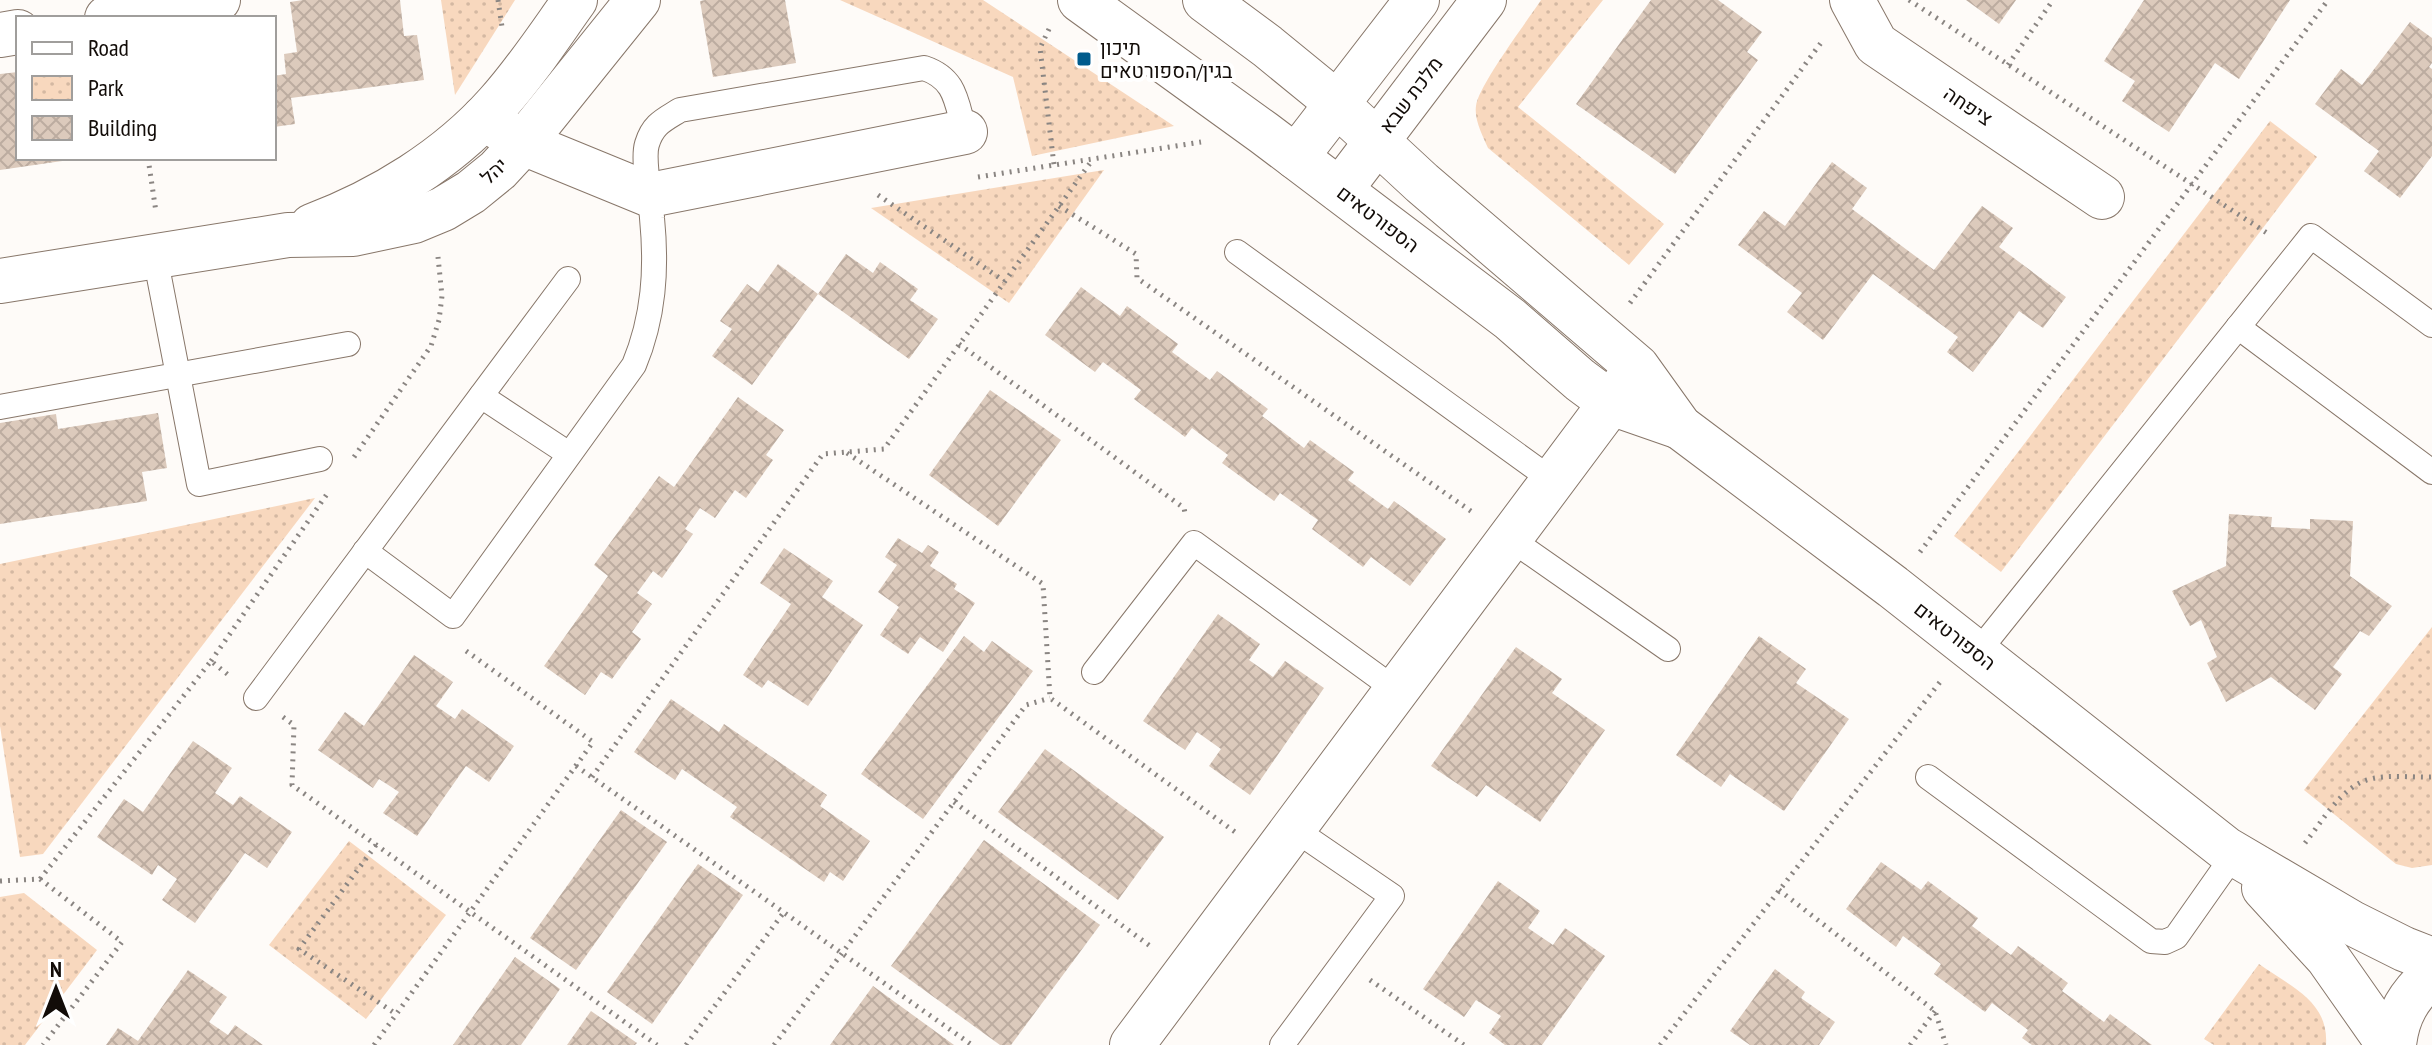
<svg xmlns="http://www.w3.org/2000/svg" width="2432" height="1045" viewBox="0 0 2432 1045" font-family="'PT Sans Narrow',Heebo,sans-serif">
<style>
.park{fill:url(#park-dots)}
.building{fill:url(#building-cross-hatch)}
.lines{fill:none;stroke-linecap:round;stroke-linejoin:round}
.service-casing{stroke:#88776a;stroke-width:26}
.minor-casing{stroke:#88776a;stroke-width:46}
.tertiary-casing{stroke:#88776a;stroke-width:46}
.secondary-casing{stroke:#88776a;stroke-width:46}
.path{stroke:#8a8582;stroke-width:5;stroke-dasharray:2 6;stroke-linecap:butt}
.service{stroke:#fff;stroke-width:24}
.minor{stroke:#fff;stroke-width:44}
.tertiary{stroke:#fff;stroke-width:44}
.secondary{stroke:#fff;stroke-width:44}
.poi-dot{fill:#005b8c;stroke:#fff;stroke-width:3}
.labels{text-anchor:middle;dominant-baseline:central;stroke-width:8;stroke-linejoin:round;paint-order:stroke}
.poi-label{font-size:20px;fill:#120c08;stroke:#fff;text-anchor:start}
.street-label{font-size:20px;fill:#120c08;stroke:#fff}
</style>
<defs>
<pattern id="park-dots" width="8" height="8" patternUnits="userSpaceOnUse" patternTransform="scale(2)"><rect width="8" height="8" fill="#f8d8be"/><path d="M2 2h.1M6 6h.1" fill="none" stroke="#d4b8a2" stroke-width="1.8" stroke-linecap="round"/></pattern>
<pattern id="building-cross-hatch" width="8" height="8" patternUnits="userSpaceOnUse" patternTransform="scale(2)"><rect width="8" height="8" fill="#dccabc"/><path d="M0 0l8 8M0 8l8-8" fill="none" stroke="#bcaca0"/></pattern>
</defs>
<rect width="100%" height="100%" fill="#fefbf8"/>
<!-- park -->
<g class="park">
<path d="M 441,0 L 515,0 L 455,95 Z"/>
<path d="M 840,0 L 983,0 L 1174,126 L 1032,156 L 1013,77 Z"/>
<path d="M 1541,0 L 1603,0 L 1518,107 L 1664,224 L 1629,265 L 1488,148 C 1483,136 1474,120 1476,106 C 1478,86 1528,20 1541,0 Z"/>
<path d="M 2270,121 L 2317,157 L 2001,572 L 1954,536 Z"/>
<path d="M 1104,170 L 1009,303 L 871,208 Z"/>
<path d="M 315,498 L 43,854 L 20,857 L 0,726 L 0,564 Z"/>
<path d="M 2432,627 L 2432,865 L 2412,868 L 2396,864 L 2304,790 Z"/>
<path d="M 349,841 L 446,915 L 366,1019 L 269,945 Z"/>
<path d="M 24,893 L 97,950 L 25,1045 L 0,1045 L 0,897 Z"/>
<path d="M 2259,964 C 2291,987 2329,1001 2326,1045 L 2214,1045 L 2204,1039 Z"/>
</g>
<!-- building -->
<g class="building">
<path d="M 303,0 L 400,0 L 404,36 L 417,35 L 424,80 L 291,98 L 295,124 L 274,127 L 274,76 L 286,74 L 284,54 L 297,52 L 290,2 Z"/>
<path d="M 705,0 L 785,0 L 796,63 L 713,77 L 700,1 Z"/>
<path d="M 1651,0 L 1718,0 L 1762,32 L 1747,52 L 1758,60 L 1675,174 L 1576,104 Z"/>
<path d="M 1966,0 L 2016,0 L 1999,24 Z"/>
<path d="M 2144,0 L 2290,0 L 2239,79 L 2215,63 L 2169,132 L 2122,101 L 2135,81 L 2104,61 Z"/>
<path d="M 2410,22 L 2432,38 L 2432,63 L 2429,67 L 2432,69 L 2432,156 L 2400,198 L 2364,171 L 2379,151 L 2315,104 L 2341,69 L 2362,85 Z"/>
<path d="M 18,72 L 18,158 L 68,158 L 69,160 L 0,170 L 0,74 Z"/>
<path d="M 1832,162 L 1867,188 L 1852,209 L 1934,270 L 1982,206 L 2013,228 L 1999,247 L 2066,297 L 2043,328 L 2019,311 L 1973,372 L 1947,352 L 1958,337 L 1873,274 L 1823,340 L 1787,312 L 1802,293 L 1738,245 L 1764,211 L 1785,226 Z"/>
<path d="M 846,254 L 873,273 L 880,262 L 918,289 L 910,300 L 938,319 L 909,359 L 818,294 Z"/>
<path d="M 778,264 L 818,294 L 752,385 L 712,356 L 732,329 L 720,321 L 747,284 L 758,292 Z"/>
<path d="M 1081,287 L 1120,316 L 1127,306 L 1178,344 L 1172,352 L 1210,380 L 1217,371 L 1268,409 L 1262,416 L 1304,448 L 1310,440 L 1354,472 L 1348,480 L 1388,509 L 1394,501 L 1446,539 L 1410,586 L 1371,557 L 1363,567 L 1312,529 L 1318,520 L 1280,493 L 1274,501 L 1222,463 L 1228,455 L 1192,428 L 1185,437 L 1134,399 L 1141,390 L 1103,362 L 1095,372 L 1045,335 Z"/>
<path d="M 990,390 L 1061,440 L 998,526 L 929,475 Z"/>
<path d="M 738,397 L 784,430 L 766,455 L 773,460 L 746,498 L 735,490 L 715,518 L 700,508 L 685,529 L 693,534 L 662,578 L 653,571 L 637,593 L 652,604 L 632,632 L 641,639 L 612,679 L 601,672 L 585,695 L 544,666 L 608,576 L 594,565 L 659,476 L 674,487 Z"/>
<path d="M 158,413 L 167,468 L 142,472 L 147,501 L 0,524 L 0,423 L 56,414 L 58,429 Z"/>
<path d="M 2229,514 L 2272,517 L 2271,527 L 2310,529 L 2310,519 L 2353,521 L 2350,576 L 2392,606 L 2369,636 L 2360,631 L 2333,667 L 2342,674 L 2315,710 L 2271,677 L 2226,702 L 2207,663 L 2217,657 L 2201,620 L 2190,626 L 2172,591 L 2226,566 Z"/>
<path d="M 898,538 L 922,553 L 928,545 L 939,552 L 930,566 L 957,584 L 954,589 L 975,603 L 943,652 L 920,637 L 908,654 L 880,635 L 899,607 L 878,592 L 897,565 L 885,557 Z"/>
<path d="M 784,548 L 833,581 L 822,597 L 863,625 L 808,706 L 768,680 L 762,688 L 743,675 L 791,604 L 760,583 Z"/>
<path d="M 1218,614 L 1260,644 L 1249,660 L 1273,677 L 1285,661 L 1324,688 L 1250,795 L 1209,766 L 1221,749 L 1197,732 L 1185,750 L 1143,721 Z"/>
<path d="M 964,636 L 984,652 L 992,641 L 1033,671 L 923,819 L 861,774 Z"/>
<path d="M 1759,636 L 1806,669 L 1796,683 L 1849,719 L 1784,811 L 1730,774 L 1721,787 L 1676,755 Z"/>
<path d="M 1516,647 L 1562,679 L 1552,693 L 1605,730 L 1540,822 L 1486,785 L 1477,797 L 1431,766 Z"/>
<path d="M 414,655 L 453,682 L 436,706 L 455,719 L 462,709 L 514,746 L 489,782 L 466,766 L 417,836 L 383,813 L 399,792 L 379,779 L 373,788 L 318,750 L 345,712 L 364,726 Z"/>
<path d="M 671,699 L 719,732 L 724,724 L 827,795 L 820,806 L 870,841 L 843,881 L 830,872 L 824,882 L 730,817 L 737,807 L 682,769 L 675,780 L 634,752 Z"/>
<path d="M 193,741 L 232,768 L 215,793 L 233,805 L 240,796 L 292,832 L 267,868 L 245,853 L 195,923 L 162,900 L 177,879 L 158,865 L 152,875 L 97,837 L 124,799 L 143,812 Z"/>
<path d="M 1045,749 L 1164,837 L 1118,900 L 998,812 Z"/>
<path d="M 621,810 L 667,842 L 576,970 L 530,938 Z"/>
<path d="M 984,840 L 1100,925 L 1011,1045 L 1000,1045 L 891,966 Z"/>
<path d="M 1881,862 L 1921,890 L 1928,881 L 1978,918 L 1972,926 L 2011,955 L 2018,946 L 2068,983 L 2062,991 L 2104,1022 L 2110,1014 L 2152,1045 L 2032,1045 L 2022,1038 L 2028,1030 L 1992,1003 L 1985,1012 L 1934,974 L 1941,964 L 1903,936 L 1896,947 L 1846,909 Z"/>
<path d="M 698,864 L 743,895 L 652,1024 L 607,992 Z"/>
<path d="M 1498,881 L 1540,911 L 1528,928 L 1553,945 L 1565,928 L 1605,956 L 1542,1045 L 1505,1045 L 1489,1033 L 1501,1016 L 1476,1000 L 1464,1017 L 1423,989 Z"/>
<path d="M 515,957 L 560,989 L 521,1045 L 453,1045 Z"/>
<path d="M 1775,969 L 1805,992 L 1801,998 L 1835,1022 L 1819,1045 L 1750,1045 L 1730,1031 Z"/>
<path d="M 188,970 L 227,997 L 209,1022 L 228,1035 L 235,1025 L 263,1045 L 106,1045 L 118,1028 L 138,1041 Z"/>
<path d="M 873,986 L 954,1045 L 830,1045 Z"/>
<path d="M 591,1011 L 637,1043 L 635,1045 L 567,1045 Z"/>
</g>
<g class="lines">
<defs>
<g id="service">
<path d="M 1237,252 L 1552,480"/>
<path d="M 155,256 L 199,484 L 320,459"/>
<path d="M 2238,327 L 2432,472"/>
<path d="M 481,396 L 569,454"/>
<path d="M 0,407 L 348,344"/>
<path d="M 1509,538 L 1668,649"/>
<path d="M 365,551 L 453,616 L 634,365 C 654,317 657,269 652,218 C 651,200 642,160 647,144 C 653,124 664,120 680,110 L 924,68 C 957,79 956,103 965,132"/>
<path d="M 1977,653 L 2311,236 L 2432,325"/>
<path d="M 1094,672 L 1194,543 L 1396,690"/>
<path d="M 256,698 L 568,279"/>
<path d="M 1928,777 L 2151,941 L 2165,942 L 2176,937 L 2233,856"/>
<path d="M 1282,1045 L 1392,896 L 1294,829"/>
</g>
<g id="minor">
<path d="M 1852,0 L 1876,44 L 2102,197"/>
<path d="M 107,18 L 218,0"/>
<path d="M 0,35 L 18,32"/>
<path d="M 484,118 L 523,143 L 650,195 L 965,132"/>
<path d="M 1296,157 L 1417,0"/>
<path d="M 1340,190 L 1484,0"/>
<path d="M 312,226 C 381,200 448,159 497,104 C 526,72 550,35 575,0"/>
<path d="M 0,281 L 288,235 L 353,234 L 414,221 L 443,209 L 471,192 L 498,170 L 523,143 L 638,0"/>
<path d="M 1132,1045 L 1633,373"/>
</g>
<g id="tertiary">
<path d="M 1080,0 L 1264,133 L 1510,319 L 1580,380 L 1611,403 L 1680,427"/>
<path d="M 1205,0 L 1267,46 L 1327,95 L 1422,183 L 1637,367 L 1680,427 L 1893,587 L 2226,849 L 2352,923 L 2404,949 L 2432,960"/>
<path d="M 2264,888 L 2328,958 L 2389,1045"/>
</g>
<path id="secondary" d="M 2394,1045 C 2397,1015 2409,995 2432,975"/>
</defs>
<!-- service casing -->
<use href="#service" class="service-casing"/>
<!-- minor casing -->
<use href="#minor" class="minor-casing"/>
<!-- tertiary casing -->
<use href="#tertiary" class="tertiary-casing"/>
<!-- secondary casing -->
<use href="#secondary" class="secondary-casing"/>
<!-- path -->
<g class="path">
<path d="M 498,0 L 502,27"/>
<path d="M 1909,0 L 2270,235"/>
<path d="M 1049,29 L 1040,48 L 1054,165"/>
<path d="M 2008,65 L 2053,0"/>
<path d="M 148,158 L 156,212"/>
<path d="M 978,177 L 1201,142"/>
<path d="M 878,195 L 1004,281"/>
<path d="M 1059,206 L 1136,254 L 1137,278 L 1475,514"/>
<path d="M 1630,303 L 1823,40"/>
<path d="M 959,344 L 1184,508 L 1185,513"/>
<path d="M 847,453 L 1043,584 L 1050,698 L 1235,832"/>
<path d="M 354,457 L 431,346 L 439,320 L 442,296 L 438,257"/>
<path d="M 1920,552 L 2328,0"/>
<path d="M 211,661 L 327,494"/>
<path d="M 283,717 L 294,725 L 292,785 L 657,1045"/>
<path d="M 576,766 L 972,1045"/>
<path d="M 592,777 L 823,454 L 884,449 L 1093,159"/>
<path d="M 954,802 L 1150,946"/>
<path d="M 2305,843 C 2320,824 2335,798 2356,785 C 2376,772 2409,778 2432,777"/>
<path d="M 376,845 L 299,949 L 396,1014"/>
<path d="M 40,879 L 211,661 L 231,677"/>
<path d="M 0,881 L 40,879 L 122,942 L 43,1045"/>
<path d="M 1779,890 L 1935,1011 L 1946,1045"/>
<path d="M 1370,980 L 1464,1045"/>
<path d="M 374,1045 L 593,742 L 462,648"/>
<path d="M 686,1045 L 784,912"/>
<path d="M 774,1045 L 1026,705 L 1050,698"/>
<path d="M 1660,1045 L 1940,682"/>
<path d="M 1910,1045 L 1935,1011"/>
</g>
<!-- service -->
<use href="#service" class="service"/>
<!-- minor -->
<use href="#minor" class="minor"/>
<!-- tertiary -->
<use href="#tertiary" class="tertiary"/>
<!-- secondary -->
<use href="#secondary" class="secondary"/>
</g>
<!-- markers -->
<rect class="poi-dot" x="1076" y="51" width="16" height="16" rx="4"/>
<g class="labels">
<!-- poi labels -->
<g class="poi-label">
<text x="1100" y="48">תיכון<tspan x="1100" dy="23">בגין/הספורטאים</tspan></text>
</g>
<!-- street labels -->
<g class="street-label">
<text transform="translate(1411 95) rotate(-53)">מלכת שבא</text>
<text transform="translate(1968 106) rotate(34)">ציפחה</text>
<text transform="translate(494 171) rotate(-43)">יהל</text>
<text transform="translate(1378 219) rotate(37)">הספורטאים</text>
<text transform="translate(1955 636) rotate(38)">הספורטאים</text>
</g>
</g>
<!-- legend -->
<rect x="16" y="16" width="260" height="144" fill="#ffffff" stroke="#a09e9c" stroke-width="2"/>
<rect x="32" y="42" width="40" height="12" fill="#ffffff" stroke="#a09e9c" stroke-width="2"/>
<text x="88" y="56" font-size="24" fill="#120c08">Road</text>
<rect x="32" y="76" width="40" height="24" fill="url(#park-dots)" stroke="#a09e9c" stroke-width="2"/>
<text x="88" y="96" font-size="24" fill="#120c08">Park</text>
<rect x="32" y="116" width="40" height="24" fill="url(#building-cross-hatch)" stroke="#a09e9c" stroke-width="2"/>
<text x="88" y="136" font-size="24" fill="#120c08">Building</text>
<!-- north arrow -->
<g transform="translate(56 989)" stroke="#ffffff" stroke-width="6" paint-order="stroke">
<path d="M0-6L14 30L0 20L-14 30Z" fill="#120c08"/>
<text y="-12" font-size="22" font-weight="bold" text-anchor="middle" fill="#120c08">N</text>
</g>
</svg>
